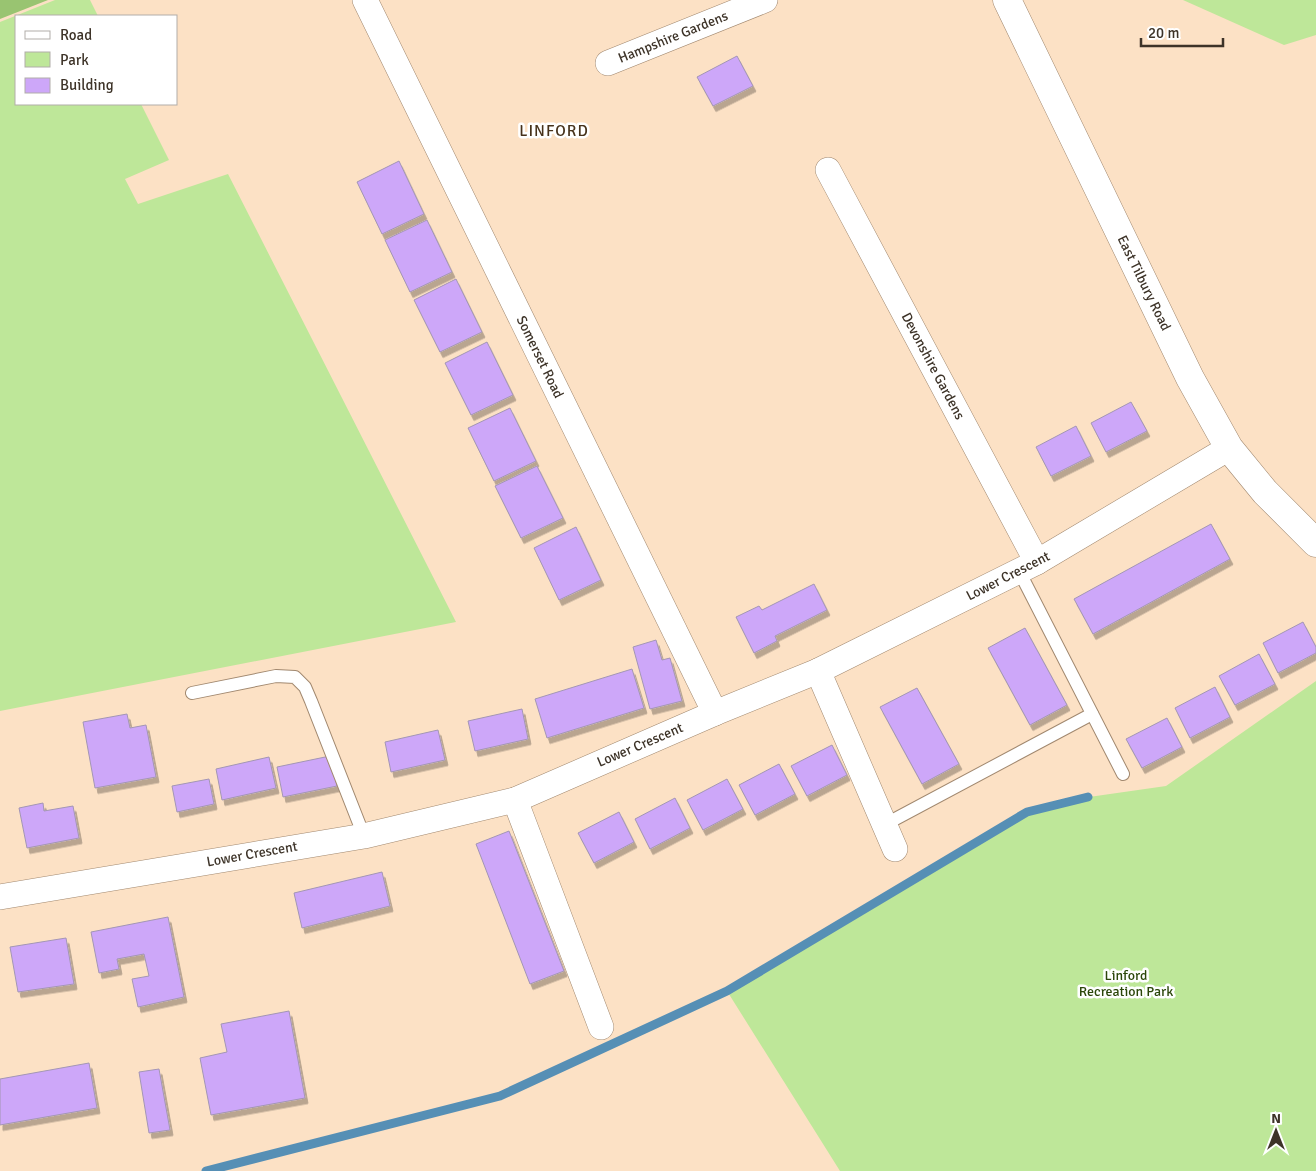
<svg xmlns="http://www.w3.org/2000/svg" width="1316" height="1171" viewBox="0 0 1316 1171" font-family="Signika,sans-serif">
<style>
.green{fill:#bee799}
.forest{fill:#99c471}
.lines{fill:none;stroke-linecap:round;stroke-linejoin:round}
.stream{stroke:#568fb5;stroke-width:9}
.building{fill:#cda7f9;stroke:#a396b4;filter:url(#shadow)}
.service-casing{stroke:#a1886f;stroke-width:14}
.minor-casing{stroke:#a1886f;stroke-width:26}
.tertiary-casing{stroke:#a1886f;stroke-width:29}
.service{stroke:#fff;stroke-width:12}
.minor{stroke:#fff;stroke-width:25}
.tertiary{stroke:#fff;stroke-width:28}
.labels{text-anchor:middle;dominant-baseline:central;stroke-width:5;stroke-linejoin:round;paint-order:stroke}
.street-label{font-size:14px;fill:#3d3328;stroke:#fff}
.park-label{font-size:14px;fill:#2b4609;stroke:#fff}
.quarter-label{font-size:16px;letter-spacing:1px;fill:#47321b;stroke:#fff}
</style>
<defs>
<filter id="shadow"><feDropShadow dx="3" dy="5.5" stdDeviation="0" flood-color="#0004"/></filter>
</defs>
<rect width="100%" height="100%" fill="#fce1c5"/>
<!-- green -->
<g class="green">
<path d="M 55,0 L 90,0 L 98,16 L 16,16 L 16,104 L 141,104 L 169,160 L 125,179 L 138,204 L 228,174 L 456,622 L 0,711 L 0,22 Z"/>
<path d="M 1183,0 L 1316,0 L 1316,35 L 1284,45 Z"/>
<path d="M 1316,681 L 1316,1171 L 840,1171 L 727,991 L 1027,812 L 1085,799 L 1089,797 L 1166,786 Z"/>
</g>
<!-- forest -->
<path class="forest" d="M 0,0 L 48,0 L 0,19 Z"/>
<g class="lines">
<!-- stream -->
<path class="stream" d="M 206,1171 L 500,1096 L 727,991 L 1027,812 L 1088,797"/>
</g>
<!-- building -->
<g class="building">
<path d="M 737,56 L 753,86 L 713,106 L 697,77 Z"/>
<path d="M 399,161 L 424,214 L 382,234 L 357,182 Z"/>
<path d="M 427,220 L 452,272 L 410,292 L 385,240 Z"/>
<path d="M 456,279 L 482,332 L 440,352 L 414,300 Z"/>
<path d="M 487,342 L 513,395 L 471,415 L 445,363 Z"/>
<path d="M 1131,402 L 1147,431 L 1106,452 L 1091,423 Z"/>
<path d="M 510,408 L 536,461 L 494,481 L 468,428 Z"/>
<path d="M 1076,426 L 1091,456 L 1051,476 L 1036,447 Z"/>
<path d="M 537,466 L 563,518 L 521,538 L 495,486 Z"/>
<path d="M 1211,524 L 1230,559 L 1093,634 L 1074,599 Z"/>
<path d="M 576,527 L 601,580 L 559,600 L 534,548 Z"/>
<path d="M 814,584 L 827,610 L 775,636 L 777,641 L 754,653 L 736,617 L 759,606 L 762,610 Z"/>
<path d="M 1303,622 L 1316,647 L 1316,653 L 1278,673 L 1263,643 Z"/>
<path d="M 1025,628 L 1067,705 L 1030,725 L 988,648 Z"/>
<path d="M 656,640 L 662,660 L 670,658 L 682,701 L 650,709 L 633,647 Z"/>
<path d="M 1259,654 L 1275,684 L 1235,705 L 1219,676 Z"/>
<path d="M 632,669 L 644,708 L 547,738 L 535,699 Z"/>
<path d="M 1215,687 L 1230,717 L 1190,738 L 1175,708 Z"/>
<path d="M 917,688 L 959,764 L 922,784 L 880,707 Z"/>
<path d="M 522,709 L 528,739 L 475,751 L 468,721 Z"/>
<path d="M 127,714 L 130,728 L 146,725 L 156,777 L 95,788 L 83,722 Z"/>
<path d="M 1167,718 L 1182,747 L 1142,768 L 1126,739 Z"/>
<path d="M 438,730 L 445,760 L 391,772 L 385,742 Z"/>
<path d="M 832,745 L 847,775 L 807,796 L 791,766 Z"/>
<path d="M 330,756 L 337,786 L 283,797 L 277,767 Z"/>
<path d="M 269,757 L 276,788 L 222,800 L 216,769 Z"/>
<path d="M 779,764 L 795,794 L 755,815 L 739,785 Z"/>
<path d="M 209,779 L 214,804 L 177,812 L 172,786 Z"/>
<path d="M 727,779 L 743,809 L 703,830 L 687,800 Z"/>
<path d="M 675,798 L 690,828 L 650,849 L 635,819 Z"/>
<path d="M 43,803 L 44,811 L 73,806 L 79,838 L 27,848 L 19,808 Z"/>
<path d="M 619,812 L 634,842 L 594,863 L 578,833 Z"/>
<path d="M 509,831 L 564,971 L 530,984 L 476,844 Z"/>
<path d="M 382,872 L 390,906 L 302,928 L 294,893 Z"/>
<path d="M 168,917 L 184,997 L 138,1007 L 132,979 L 149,976 L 144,954 L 117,959 L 119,969 L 99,973 L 91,932 Z"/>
<path d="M 66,938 L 74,984 L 18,992 L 10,947 Z"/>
<path d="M 289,1011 L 305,1098 L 211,1115 L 200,1058 L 227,1052 L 221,1024 Z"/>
<path d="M 89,1063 L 97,1108 L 0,1125 L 0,1079 Z"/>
<path d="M 159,1069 L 170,1130 L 149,1133 L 139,1072 Z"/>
</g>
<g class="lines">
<defs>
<g id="service">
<path d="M 1019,571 L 1123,774"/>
<path d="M 192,693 L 276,676 L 295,677 L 305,687 L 311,701 L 364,836"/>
<path d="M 884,825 L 1092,714"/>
</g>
<g id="minor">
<path d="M 365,0 L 715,713"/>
<path d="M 608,63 L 765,0"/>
<path d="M 828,170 L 1037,562"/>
<path d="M 818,671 L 895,849"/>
<path d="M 515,800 L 601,1027"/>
<path d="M 0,897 L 364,836 L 515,800 L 715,713 L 818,671 L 1037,562 L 1229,448"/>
</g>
<path id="tertiary" d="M 1007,0 L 1190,378 L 1229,448 L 1265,492 L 1316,543"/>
</defs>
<!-- service casing -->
<use href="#service" class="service-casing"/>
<!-- minor casing -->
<use href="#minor" class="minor-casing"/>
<!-- tertiary casing -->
<use href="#tertiary" class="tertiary-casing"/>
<!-- service -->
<use href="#service" class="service"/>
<!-- minor -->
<use href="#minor" class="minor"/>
<!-- tertiary -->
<use href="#tertiary" class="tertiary"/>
</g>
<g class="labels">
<!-- street labels -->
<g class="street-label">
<text transform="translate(673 37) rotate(-22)">Hampshire Gardens</text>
<text transform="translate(1144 283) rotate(64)">East Tilbury Road</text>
<text transform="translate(540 357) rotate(64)">Somerset Road</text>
<text transform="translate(933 366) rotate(62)">Devonshire Gardens</text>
<text transform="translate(1008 576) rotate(-27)">Lower Crescent</text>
<text transform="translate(640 745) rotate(-23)">Lower Crescent</text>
<text transform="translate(252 854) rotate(-10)">Lower Crescent</text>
</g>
<!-- park labels -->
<g class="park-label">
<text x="1126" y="975">Linford<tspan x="1126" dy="16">Recreation Park</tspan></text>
</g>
<!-- quarter labels -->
<g class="quarter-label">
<text x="554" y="131">LINFORD</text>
</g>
</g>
<!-- legend -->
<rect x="15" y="15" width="162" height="90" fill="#ffffff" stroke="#b1ada9"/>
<rect x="25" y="31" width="25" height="8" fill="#ffffff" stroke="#b1ada9"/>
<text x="60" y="40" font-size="15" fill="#3d3328">Road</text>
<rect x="25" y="52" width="25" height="15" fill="#bee799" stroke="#b1ada9"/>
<text x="60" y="65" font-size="15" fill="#3d3328">Park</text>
<rect x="25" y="78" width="25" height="15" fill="#cda7f9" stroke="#b1ada9"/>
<text x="60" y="90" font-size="15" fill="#3d3328">Building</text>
<!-- north arrow -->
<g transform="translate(1276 1131)" stroke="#ffffff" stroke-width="4" paint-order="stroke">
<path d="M0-4L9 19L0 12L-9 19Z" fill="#3d3328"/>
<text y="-8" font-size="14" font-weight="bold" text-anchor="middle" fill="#3d3328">N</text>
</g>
<!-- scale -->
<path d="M1141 38v8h82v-8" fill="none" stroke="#3d3328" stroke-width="2.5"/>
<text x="1148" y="38" font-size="15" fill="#3d3328" stroke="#ffffff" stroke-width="4" paint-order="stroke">20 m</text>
</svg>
